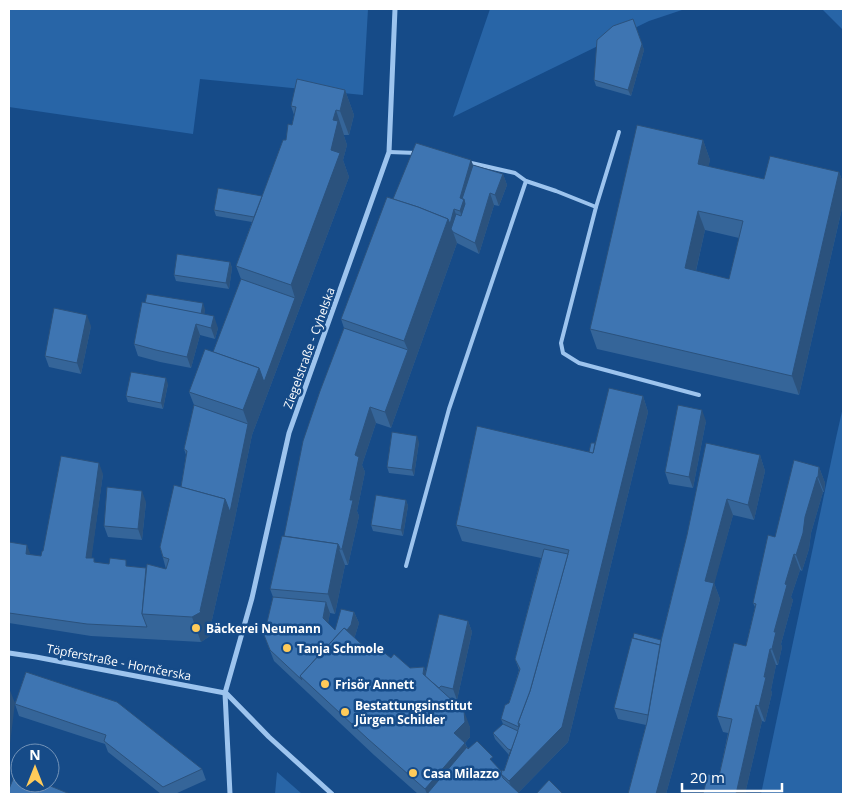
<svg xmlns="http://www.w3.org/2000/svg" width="852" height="803" viewBox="0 0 852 803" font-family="'Open Sans',sans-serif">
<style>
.green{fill:#2865a7}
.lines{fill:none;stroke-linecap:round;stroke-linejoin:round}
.lane{stroke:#9dc4ee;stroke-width:4}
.street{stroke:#9dc4ee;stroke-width:5}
.wall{fill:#356599;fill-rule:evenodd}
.shaded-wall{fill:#2b527d}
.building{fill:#3e75b2;stroke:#2b527d;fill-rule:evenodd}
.poi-dot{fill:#ffcb5a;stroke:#164b88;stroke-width:2}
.labels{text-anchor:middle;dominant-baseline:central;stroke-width:5;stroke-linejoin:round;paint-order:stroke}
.street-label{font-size:12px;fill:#fff;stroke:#164b88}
.poi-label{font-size:12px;font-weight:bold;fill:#fff;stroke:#164b88;text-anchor:start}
</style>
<rect width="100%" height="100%" fill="#164b88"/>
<!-- green -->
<g class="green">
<path d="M 9,9 L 368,9 L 363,95 L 200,79 L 193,134 L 9,107 Z"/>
<path d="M 490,9 L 685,9 L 649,21 L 453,117 Z"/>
<path d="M 822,9 L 843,9 L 843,30 Z"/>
<path d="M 843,407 L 843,794 L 761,794 L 836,438 Z"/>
<path d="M 277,772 L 302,794 L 275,794 Z"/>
</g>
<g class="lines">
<!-- lane -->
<g class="lane">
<path d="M 389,152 L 417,153"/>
<path d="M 526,181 L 556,191 L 596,207 L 561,343 L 563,353 L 579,363 L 699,395"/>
<path d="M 596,207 L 619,132"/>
<path d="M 406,566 L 449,409 L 526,181 L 515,173 L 467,162"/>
</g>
<!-- street -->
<g class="street">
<path d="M 9,653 L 36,657 L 225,693"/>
<path d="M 226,693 L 269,737 L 332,794"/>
<path d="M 230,794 L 225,693 L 252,598 L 289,433 L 389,152 L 395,9"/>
</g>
</g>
<!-- wall -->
<g class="wall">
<path d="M 633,19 L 644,50 L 631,96 L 596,86 L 594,80 Z"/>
<path d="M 345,90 L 354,115 L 349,135 L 344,135 L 344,136 L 347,145 L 343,160 L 349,177 L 252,435 L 234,523 L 209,633 L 210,636 L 201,642 L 91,636 L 9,623 L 9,548 L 30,555 L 41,556 L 43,551 L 103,474 L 91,558 L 96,563 L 146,568 L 166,569 L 160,547 L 181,487 L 186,455 L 184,449 L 194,405 L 189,392 L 213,352 L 241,279 L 236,266 L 252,222 L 216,216 L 214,210 L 262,196 L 292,125 L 294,115 L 291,106 Z"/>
<path d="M 703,140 L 710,160 L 708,167 L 764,179 L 839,172 L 843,183 L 843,204 L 799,395 L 597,349 L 590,329 ZM 705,230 L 739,238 L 729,279 L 696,271 Z"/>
<path d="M 471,160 L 473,165 L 503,174 L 507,185 L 499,206 L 494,205 L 479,254 L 457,243 L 391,428 L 376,423 L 362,465 L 365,472 L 357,511 L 359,516 L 348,565 L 345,565 L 335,614 L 330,613 L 328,623 L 335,630 L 354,612 L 359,623 L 355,636 L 354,637 L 371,653 L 391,658 L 410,668 L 424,667 L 426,672 L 468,621 L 472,632 L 457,700 L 450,698 L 470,727 L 470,737 L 465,743 L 467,747 L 495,765 L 502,772 L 504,771 L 509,755 L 495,739 L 493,733 L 503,724 L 501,719 L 509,703 L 519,670 L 515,659 L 541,558 L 462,541 L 456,525 L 589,452 L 595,443 L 643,396 L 648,412 L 568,742 L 518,793 L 520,794 L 418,794 L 374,755 L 274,661 L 264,635 L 273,597 L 270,589 L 344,328 L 341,319 L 393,199 Z"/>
<path d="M 230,262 L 232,268 L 229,289 L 176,281 L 174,275 Z"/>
<path d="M 205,309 L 204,314 L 218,328 L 215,339 L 200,335 L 191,368 L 160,362 L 138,356 L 134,344 Z"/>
<path d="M 91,326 L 81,374 L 49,367 L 45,356 Z"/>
<path d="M 168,384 L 163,409 L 128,402 L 126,396 Z"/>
<path d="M 706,421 L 693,488 L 669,484 L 665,472 Z"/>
<path d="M 419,442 L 414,476 L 389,473 L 387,467 Z"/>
<path d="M 760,455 L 765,471 L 754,520 L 733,515 L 714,583 L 720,599 L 666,794 L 628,794 L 646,725 L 618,719 L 614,708 L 661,640 L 687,535 Z"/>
<path d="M 819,467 L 825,483 L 824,492 L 823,492 L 811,533 L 809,549 L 802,571 L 800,570 L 791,597 L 793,600 L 781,644 L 782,647 L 778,665 L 776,665 L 771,690 L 772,693 L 765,722 L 762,721 L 745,794 L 703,794 L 719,776 L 728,733 L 723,732 L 717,716 L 746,646 L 755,607 L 753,603 L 775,537 Z"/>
<path d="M 406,500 L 408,506 L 403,536 L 373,531 L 371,525 Z"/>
<path d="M 146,502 L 142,540 L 108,537 L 104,526 Z"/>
<path d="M 26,672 L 202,769 L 206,780 L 175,794 L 161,794 L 108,752 L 105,744 L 19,716 L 15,704 Z"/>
</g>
<!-- shaded-wall -->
<g class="shaded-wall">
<path d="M 642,44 L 644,50 L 631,96 L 628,90 Z"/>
<path d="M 345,90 L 354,115 L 349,135 L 340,111 Z"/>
<path d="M 336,110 L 344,135 L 344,136 L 347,145 L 343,160 L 349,177 L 252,435 L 234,523 L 209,633 L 210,636 L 201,642 L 192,617 L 200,611 L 225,499 L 248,424 L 243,410 L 259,368 L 295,298 L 291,285 L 331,150 L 333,120 Z"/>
<path d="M 703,140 L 710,160 L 705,184 L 698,164 Z"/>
<path d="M 471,160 L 477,176 L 465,227 L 460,211 L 460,198 Z"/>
<path d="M 839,172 L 843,183 L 843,204 L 799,395 L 792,376 Z"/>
<path d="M 503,174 L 507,185 L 499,206 L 495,195 Z"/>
<path d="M 490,193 L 494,205 L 479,254 L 475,243 Z"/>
<path d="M 454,209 L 460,225 L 453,232 L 457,243 L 391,428 L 385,412 L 408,350 L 404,341 L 448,219 Z"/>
<path d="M 698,211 L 705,230 L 692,288 L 685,268 Z"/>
<path d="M 230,262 L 232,268 L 229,289 L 226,283 Z"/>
<path d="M 203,303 L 205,309 L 203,324 L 200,318 Z"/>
<path d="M 87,315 L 91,326 L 81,374 L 77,363 Z"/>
<path d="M 214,316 L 218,328 L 215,339 L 211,328 Z"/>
<path d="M 196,324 L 200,335 L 191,368 L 187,357 Z"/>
<path d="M 166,378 L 168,384 L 163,409 L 161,403 Z"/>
<path d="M 643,396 L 648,412 L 568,742 L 517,794 L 514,794 L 509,781 Z"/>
<path d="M 370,407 L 376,423 L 362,465 L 365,472 L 357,511 L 359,516 L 348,565 L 342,549 L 355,455 Z"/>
<path d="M 702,410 L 706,421 L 693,488 L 689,477 Z"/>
<path d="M 417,436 L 419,442 L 414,476 L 412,470 Z"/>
<path d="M 760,455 L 765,471 L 754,520 L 748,505 Z"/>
<path d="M 99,463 L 103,474 L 90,569 L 86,558 Z"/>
<path d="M 819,467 L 825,483 L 824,492 L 818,477 Z"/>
<path d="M 817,477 L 823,492 L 811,533 L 809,549 L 802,571 L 796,555 L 805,517 Z"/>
<path d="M 142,491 L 146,502 L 142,540 L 138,529 Z"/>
<path d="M 727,499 L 733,515 L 711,596 L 705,581 Z"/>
<path d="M 406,500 L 408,506 L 403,536 L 401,530 Z"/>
<path d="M 338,544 L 340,549 L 339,549 L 345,565 L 335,614 L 328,594 Z"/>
<path d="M 27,545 L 31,556 L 26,554 Z"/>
<path d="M 794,554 L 800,570 L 791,597 L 793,600 L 781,644 L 782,647 L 778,665 L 772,649 L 774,632 L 785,584 Z"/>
<path d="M 714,583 L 720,599 L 666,794 L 656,794 Z"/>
<path d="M 326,602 L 330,613 L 327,629 L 323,618 Z"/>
<path d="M 354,612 L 359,623 L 355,636 L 311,686 Z"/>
<path d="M 468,621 L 472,632 L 457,700 L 453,689 Z"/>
<path d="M 770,649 L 776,665 L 771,690 L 772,693 L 765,722 L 759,706 L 764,677 Z"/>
<path d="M 424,667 L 430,684 L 423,674 Z"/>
<path d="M 9,688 L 15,703 L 9,752 Z"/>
<path d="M 756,705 L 762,721 L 745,794 L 736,794 Z"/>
<path d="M 464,711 L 470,727 L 470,737 L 465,743 L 471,759 L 427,794 L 425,789 L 454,733 Z"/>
</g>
<!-- building -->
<g class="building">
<path d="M 633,19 L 642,44 L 628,90 L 594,80 L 597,40 L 613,26 Z"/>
<path d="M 297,79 L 345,90 L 340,111 L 336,110 L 333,120 L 338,121 L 331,150 L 340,153 L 291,285 L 236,266 L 283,140 L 286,140 L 288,124 L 292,125 L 296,107 L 291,106 Z"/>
<path d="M 637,125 L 703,140 L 698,164 L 764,179 L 770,156 L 839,172 L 792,376 L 590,329 ZM 698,211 L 743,221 L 729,279 L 685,268 Z"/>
<path d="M 416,143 L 471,160 L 460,198 L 464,199 L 460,211 L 454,209 L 450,224 L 448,219 L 418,207 L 393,199 Z"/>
<path d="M 473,165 L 503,174 L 495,195 L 490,193 L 475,243 L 453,232 L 451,229 L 456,214 L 461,216 L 465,204 L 464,199 L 462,199 Z"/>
<path d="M 218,188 L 262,196 L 254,217 L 214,210 Z"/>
<path d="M 387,197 L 418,207 L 448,219 L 404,341 L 341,319 Z"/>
<path d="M 177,254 L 230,262 L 226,283 L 174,275 Z"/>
<path d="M 241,279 L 295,298 L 264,382 L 259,368 L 213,352 Z"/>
<path d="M 147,294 L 203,303 L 201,314 L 145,303 Z"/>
<path d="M 142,302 L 214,316 L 211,328 L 196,324 L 187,357 L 156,350 L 134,344 Z"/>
<path d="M 54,308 L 87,315 L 77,363 L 45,356 Z"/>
<path d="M 344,328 L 408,350 L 385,412 L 370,407 L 355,455 L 359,457 L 350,500 L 353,500 L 342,549 L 339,549 L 340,548 L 338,544 L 284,536 L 303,441 L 320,391 Z"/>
<path d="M 205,349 L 259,368 L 243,410 L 189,392 Z"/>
<path d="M 131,372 L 166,378 L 161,403 L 126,396 Z"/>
<path d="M 609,388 L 643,396 L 562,727 L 509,781 L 501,774 L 502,770 L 504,771 L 520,724 L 518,723 L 530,691 L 569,550 L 456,525 L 477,426 L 593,453 Z"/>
<path d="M 194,405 L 248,424 L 230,512 L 225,499 L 181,487 L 187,451 L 184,449 Z"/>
<path d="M 678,405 L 702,410 L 689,477 L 665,472 Z"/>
<path d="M 392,432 L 417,436 L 412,470 L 387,467 Z"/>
<path d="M 591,443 L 595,443 L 593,453 L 589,452 Z"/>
<path d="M 706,443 L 760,455 L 748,505 L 727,499 L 705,581 L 714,583 L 656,794 L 628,794 L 647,722 L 661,641 L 687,535 Z"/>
<path d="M 61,456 L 99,463 L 86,558 L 94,558 L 94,562 L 109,564 L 110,558 L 126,560 L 126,566 L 146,568 L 142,614 L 147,627 L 87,624 L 9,613 L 9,542 L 27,545 L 26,554 L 41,556 L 42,551 L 43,551 Z"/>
<path d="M 794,460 L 819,467 L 818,477 L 817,477 L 805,517 L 803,533 L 796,555 L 794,554 L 785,584 L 787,585 L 774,632 L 776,632 L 772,649 L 770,649 L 764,677 L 766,677 L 759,706 L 756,705 L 736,794 L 703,794 L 708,774 L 719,776 L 732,719 L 717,716 L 734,643 L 746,646 L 756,604 L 753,603 L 768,535 L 775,537 Z"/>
<path d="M 174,485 L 225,499 L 200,611 L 201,612 L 192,617 L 142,614 L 147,564 L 166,569 L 169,559 L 163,557 L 160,547 Z"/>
<path d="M 107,487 L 142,491 L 138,529 L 104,526 Z"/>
<path d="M 376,495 L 406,500 L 401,530 L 371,525 Z"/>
<path d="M 282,536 L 338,544 L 328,594 L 270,589 Z"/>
<path d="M 544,549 L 568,554 L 530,691 L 518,723 L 519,727 L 501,719 L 505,705 L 509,703 L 520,669 L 515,659 Z"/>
<path d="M 273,597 L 326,602 L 323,618 L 335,630 L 341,609 L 354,612 L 351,625 L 347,630 L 344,628 L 300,676 L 302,680 L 270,650 L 264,635 Z"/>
<path d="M 439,614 L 468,621 L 453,689 L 441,686 L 439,688 L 425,676 Z"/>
<path d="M 344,628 L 371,653 L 377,647 L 391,658 L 394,654 L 410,668 L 424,667 L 423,674 L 464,711 L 465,722 L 454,733 L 465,743 L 425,789 L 368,739 L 300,676 Z"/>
<path d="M 634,633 L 661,640 L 660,645 L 633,638 Z"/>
<path d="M 632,638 L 660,645 L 648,715 L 614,708 Z"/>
<path d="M 26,672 L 117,702 L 202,769 L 163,787 L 104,741 L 106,735 L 15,704 Z"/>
<path d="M 503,724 L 518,731 L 509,756 L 511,750 L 508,749 L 493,733 Z"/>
<path d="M 477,741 L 493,757 L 490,759 L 502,772 L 501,774 L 503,778 L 520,794 L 427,794 L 467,747 L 468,749 Z"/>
<path d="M 16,772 L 20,773 L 20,783 L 43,783 L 70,794 L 9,794 L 9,789 Z"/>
<path d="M 549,780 L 563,794 L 536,794 Z"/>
</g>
<!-- markers -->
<g class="poi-dot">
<circle cx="196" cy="628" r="5"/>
<circle cx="287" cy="648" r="5"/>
<circle cx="325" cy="684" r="5"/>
<circle cx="345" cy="712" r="5"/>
<circle cx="413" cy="773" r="5"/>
</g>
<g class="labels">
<!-- street labels -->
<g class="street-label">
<text transform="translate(309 348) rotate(-70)">Ziegelstraße - Cyhelska</text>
<text transform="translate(119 662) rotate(11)">Töpferstraße - Hornčerska</text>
</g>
<!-- poi labels -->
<g class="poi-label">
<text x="206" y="628">Bäckerei Neumann</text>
<text x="297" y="648">Tanja Schmole</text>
<text x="335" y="684">Frisör Annett</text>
<text x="355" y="705">Bestattungsinstitut<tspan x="355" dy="14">Jürgen Schilder</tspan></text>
<text x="423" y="773">Casa Milazzo</text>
</g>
</g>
<!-- border -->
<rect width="852" height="803" fill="none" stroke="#ffffff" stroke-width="20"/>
<!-- north arrow -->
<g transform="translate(35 768)"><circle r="24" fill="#164b88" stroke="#7393b8"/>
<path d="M0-4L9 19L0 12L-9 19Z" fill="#ffcb5a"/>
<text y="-8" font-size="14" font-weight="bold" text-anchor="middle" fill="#ffffff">N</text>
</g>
<!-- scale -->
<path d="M682 783v8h100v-8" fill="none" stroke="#ffffff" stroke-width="2.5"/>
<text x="690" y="783" font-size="15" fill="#ffffff" stroke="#164b88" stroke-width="4" paint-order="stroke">20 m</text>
</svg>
